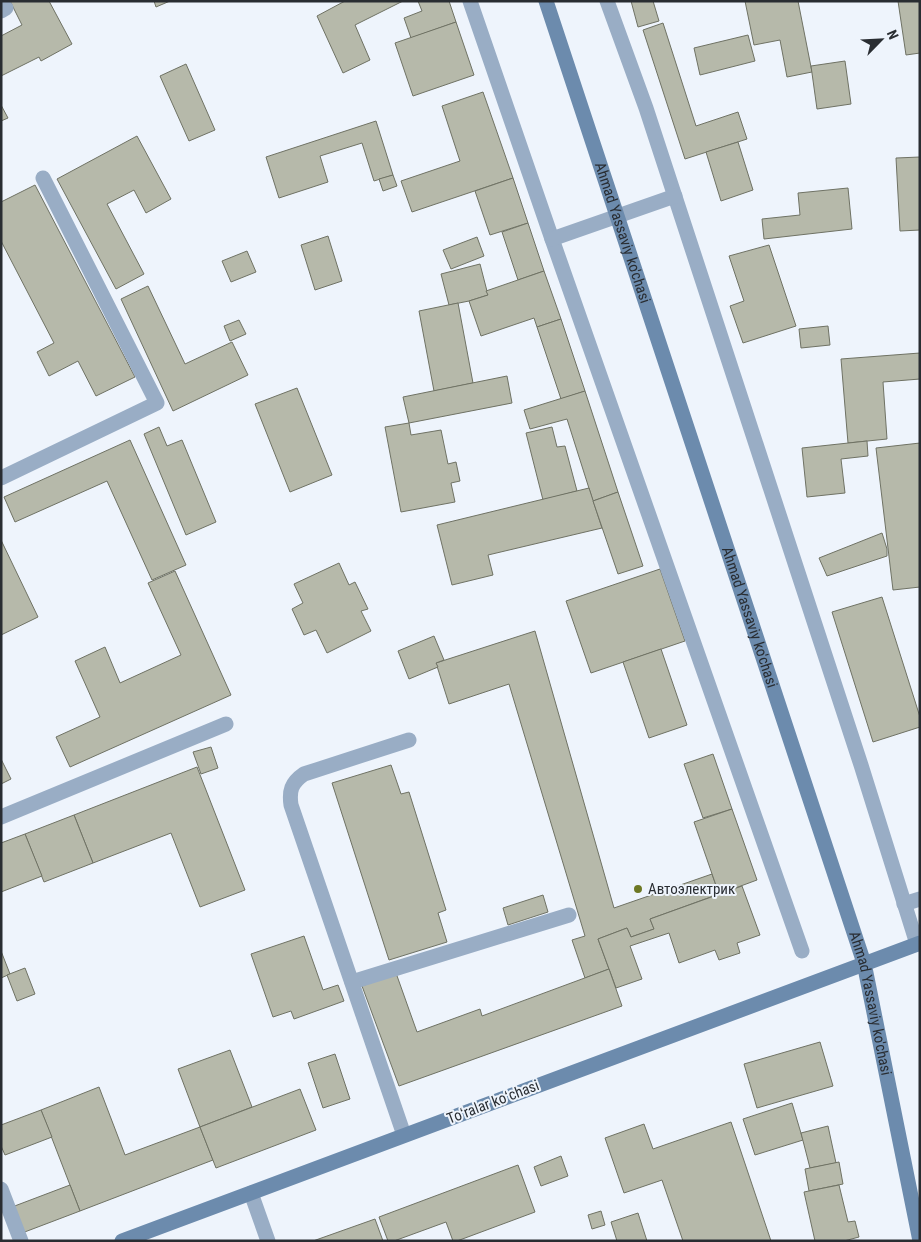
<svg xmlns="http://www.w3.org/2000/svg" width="921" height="1242" viewBox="0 0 921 1242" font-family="'Roboto Condensed',sans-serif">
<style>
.building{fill:#b6b9aa;stroke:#6f7264}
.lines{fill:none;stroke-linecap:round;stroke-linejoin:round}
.lane{stroke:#99adc5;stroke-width:15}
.street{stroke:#99adc5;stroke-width:15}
.secondary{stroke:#6c8bad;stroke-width:15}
.poi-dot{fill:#6d7824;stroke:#eef4fc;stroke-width:2}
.labels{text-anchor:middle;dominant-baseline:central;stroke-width:4;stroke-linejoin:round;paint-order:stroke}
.street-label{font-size:15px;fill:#292d32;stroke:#eef4fc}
.poi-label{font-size:15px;fill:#292d32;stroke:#eef4fc;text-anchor:start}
</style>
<rect width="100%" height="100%" fill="#eef4fc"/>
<!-- building -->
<g class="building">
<path d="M 10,1 L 49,1 L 72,44 L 41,61 L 39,57 L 1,76 L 1,36 L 22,25 Z"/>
<path d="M 154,1 L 170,1 L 156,7 Z"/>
<path d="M 345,1 L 403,1 L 355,25 L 370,60 L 343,73 L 317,16 Z"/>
<path d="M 418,1 L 449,1 L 456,22 L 411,38 L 404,18 L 422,11 Z"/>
<path d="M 631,1 L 653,1 L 659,21 L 638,27 Z"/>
<path d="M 745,1 L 798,1 L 812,72 L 787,77 L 780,40 L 754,45 Z"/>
<path d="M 898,1 L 920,1 L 920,53 L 906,55 Z"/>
<path d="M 456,22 L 474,75 L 413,96 L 395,43 Z"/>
<path d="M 663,23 L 696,126 L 738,112 L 747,139 L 685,159 L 643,30 Z"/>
<path d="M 748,35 L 755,61 L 700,75 L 694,48 Z"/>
<path d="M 845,61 L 851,104 L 817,109 L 811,66 Z"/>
<path d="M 186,64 L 215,130 L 189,141 L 160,76 Z"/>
<path d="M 483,92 L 513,178 L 412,212 L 401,181 L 460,161 L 442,106 Z"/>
<path d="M 1,105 L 8,118 L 1,121 Z"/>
<path d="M 376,121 L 393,175 L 374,181 L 362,143 L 320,156 L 328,182 L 279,198 L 266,157 Z"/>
<path d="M 137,136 L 171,199 L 146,213 L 134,190 L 107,204 L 144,274 L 116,289 L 57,179 Z"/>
<path d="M 738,142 L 753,190 L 721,201 L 706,152 Z"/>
<path d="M 920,157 L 920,230 L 900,231 L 896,158 Z"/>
<path d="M 393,175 L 397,186 L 383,191 L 379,179 Z"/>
<path d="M 513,178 L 528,223 L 490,235 L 475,191 Z"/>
<path d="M 35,185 L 135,377 L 96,396 L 78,361 L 49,376 L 37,352 L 54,343 L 1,241 L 1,202 Z"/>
<path d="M 848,188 L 852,229 L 764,239 L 762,219 L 800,215 L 798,193 Z"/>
<path d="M 528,223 L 544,271 L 518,280 L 502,232 Z"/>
<path d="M 328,236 L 342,281 L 315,290 L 301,245 Z"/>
<path d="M 477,237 L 484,256 L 451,269 L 443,250 Z"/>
<path d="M 769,245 L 796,326 L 743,343 L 730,306 L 744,301 L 729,256 Z"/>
<path d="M 247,251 L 256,272 L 231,282 L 222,261 Z"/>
<path d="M 480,264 L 488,295 L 469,301 L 449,305 L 441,274 Z"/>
<path d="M 544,271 L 561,319 L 537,327 L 534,318 L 481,336 L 469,301 L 488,295 L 486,291 Z"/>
<path d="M 148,286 L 185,364 L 232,342 L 248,375 L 173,411 L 121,299 Z"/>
<path d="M 458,303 L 473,383 L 434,391 L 419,311 Z"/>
<path d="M 561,319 L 585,391 L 561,399 L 537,327 Z"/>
<path d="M 239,320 L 246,334 L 230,341 L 224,326 Z"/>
<path d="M 828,326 L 830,345 L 801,348 L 799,329 Z"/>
<path d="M 920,353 L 920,379 L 883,382 L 887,439 L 848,443 L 841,359 Z"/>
<path d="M 507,376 L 512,403 L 409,423 L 403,397 Z"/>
<path d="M 297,388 L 332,475 L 290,492 L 255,404 Z"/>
<path d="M 585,391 L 618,492 L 593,501 L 567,419 L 530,429 L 524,410 Z"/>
<path d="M 409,423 L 411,435 L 441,430 L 448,464 L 456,462 L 460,481 L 451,483 L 455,502 L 401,512 L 385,427 Z"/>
<path d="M 159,427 L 167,446 L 182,440 L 216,522 L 186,535 L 144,434 Z"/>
<path d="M 552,427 L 557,447 L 565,446 L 577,491 L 543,500 L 526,433 Z"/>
<path d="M 130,440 L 186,565 L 152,580 L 107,481 L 15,522 L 4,497 Z"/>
<path d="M 867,441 L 868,456 L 841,459 L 845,493 L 807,497 L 802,448 Z"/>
<path d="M 920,443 L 920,587 L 893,590 L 876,448 Z"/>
<path d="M 589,488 L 602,528 L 488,555 L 493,575 L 452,585 L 437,525 Z"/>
<path d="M 618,492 L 643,566 L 618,574 L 593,501 Z"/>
<path d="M 882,533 L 887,549 L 887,556 L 827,576 L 819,558 Z"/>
<path d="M 1,540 L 38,617 L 1,635 Z"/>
<path d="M 339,563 L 349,585 L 355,582 L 368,609 L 361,611 L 371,631 L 327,653 L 316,630 L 304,635 L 292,609 L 303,603 L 294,584 Z"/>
<path d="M 660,569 L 685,641 L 591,673 L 566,601 Z"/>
<path d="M 175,571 L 231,695 L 70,767 L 56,737 L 100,717 L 75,661 L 105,647 L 120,683 L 181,655 L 148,583 Z"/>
<path d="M 882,597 L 920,717 L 920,727 L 873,742 L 832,612 Z"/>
<path d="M 535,631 L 614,908 L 712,874 L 719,894 L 650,919 L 654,929 L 631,937 L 627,928 L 598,939 L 609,969 L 585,978 L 572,940 L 585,936 L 509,684 L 449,704 L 436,663 Z"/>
<path d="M 434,636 L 444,660 L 436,663 L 438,667 L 409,679 L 398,651 Z"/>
<path d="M 661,649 L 687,725 L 649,738 L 623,662 Z"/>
<path d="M 211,747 L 218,768 L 201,774 L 193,752 Z"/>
<path d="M 713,754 L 732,809 L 703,818 L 684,764 Z"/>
<path d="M 1,759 L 11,779 L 1,784 Z"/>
<path d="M 391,765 L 401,794 L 409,792 L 446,910 L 438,913 L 447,942 L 389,960 L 332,783 Z"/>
<path d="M 197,767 L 245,890 L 200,907 L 171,833 L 93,863 L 74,815 Z"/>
<path d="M 732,809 L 757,880 L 719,894 L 694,822 Z"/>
<path d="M 74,815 L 93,863 L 44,882 L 25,834 Z"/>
<path d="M 25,834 L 42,876 L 1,892 L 1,843 Z"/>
<path d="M 742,886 L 760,935 L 737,943 L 740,953 L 719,960 L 715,950 L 679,963 L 669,933 L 630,946 L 642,979 L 616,988 L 598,939 L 627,928 L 631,937 L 654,929 L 650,919 Z"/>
<path d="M 543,895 L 548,912 L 508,925 L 503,908 Z"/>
<path d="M 304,936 L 323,990 L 338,985 L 344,1001 L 294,1019 L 291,1011 L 273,1017 L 251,954 Z"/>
<path d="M 1,951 L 10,974 L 1,978 Z"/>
<path d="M 25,968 L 35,994 L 17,1001 L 7,975 Z"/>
<path d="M 609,969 L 622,1006 L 399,1086 L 362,986 L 396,973 L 417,1032 L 480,1009 L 482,1016 Z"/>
<path d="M 820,1042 L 833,1086 L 757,1108 L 744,1064 Z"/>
<path d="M 230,1050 L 252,1107 L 200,1127 L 178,1069 Z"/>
<path d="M 335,1054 L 350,1099 L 323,1108 L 308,1063 Z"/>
<path d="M 99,1087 L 125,1155 L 200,1127 L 213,1160 L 80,1211 L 41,1110 Z"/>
<path d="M 300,1089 L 316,1130 L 216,1168 L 200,1127 Z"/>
<path d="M 792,1103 L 803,1140 L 755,1155 L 743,1119 Z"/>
<path d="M 41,1110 L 52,1137 L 5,1155 L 1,1146 L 1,1125 Z"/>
<path d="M 731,1122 L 771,1241 L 683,1241 L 662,1180 L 624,1193 L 605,1138 L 644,1124 L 653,1149 Z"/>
<path d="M 828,1126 L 836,1163 L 810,1168 L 801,1133 Z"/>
<path d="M 561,1156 L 568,1176 L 541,1186 L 534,1167 Z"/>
<path d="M 839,1162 L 843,1184 L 809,1191 L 805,1169 Z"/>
<path d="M 518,1165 L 535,1212 L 457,1241 L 453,1241 L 446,1222 L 394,1241 L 388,1241 L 379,1217 Z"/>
<path d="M 70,1185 L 80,1211 L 22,1233 L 12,1207 Z"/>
<path d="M 839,1185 L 848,1222 L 855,1221 L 859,1237 L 844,1241 L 815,1241 L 804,1192 Z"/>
<path d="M 601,1211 L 605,1225 L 592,1229 L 588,1215 Z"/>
<path d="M 638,1213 L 647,1241 L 617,1241 L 611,1222 Z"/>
<path d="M 375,1219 L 383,1241 L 313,1241 Z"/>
</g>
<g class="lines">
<!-- lane -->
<g class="lane">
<path d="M 470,1 L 552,239 L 802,951"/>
<path d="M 607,1 L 646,108 L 861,765 L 917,944"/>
<path d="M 552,239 L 675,196"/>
<path d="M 904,904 L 920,899"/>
<path d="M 352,982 L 569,915"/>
<path d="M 404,1135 L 291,805 C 289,791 291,783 304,774 L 409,740"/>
</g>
<!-- street -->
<g class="street">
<path d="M 1,11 L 6,8"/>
<path d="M 1,478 L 157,403 L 43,178"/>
<path d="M 1,817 L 226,724"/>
<path d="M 1,1189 L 21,1241"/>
<path d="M 251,1193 L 268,1241"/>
</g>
<!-- secondary -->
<g class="secondary">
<path id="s1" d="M 546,1 L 864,963 L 920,1241"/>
<path d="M 122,1241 L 920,943"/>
</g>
</g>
<!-- markers -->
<circle class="poi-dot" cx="638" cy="889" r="5"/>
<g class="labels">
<!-- street labels -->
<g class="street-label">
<text stroke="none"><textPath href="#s1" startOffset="244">Ahmad Yassaviy ko'chasi</textPath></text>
<text stroke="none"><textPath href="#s1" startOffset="649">Ahmad Yassaviy ko'chasi</textPath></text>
<text stroke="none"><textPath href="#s1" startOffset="1054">Ahmad Yassaviy ko'chasi</textPath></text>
<text transform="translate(493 1102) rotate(-21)">Toʻralar koʻchasi</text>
</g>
<!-- poi labels -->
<g class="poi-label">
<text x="648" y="889">Автоэлектрик</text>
</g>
</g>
<!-- border -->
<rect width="921" height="1242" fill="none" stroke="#292d32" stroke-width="5"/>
<!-- north arrow -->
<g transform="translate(881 40) rotate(66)" stroke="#eef4fc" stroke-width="4" paint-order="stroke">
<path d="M0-4L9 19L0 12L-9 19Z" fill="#292d32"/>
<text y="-8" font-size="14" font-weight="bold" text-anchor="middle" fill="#292d32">N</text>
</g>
</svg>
